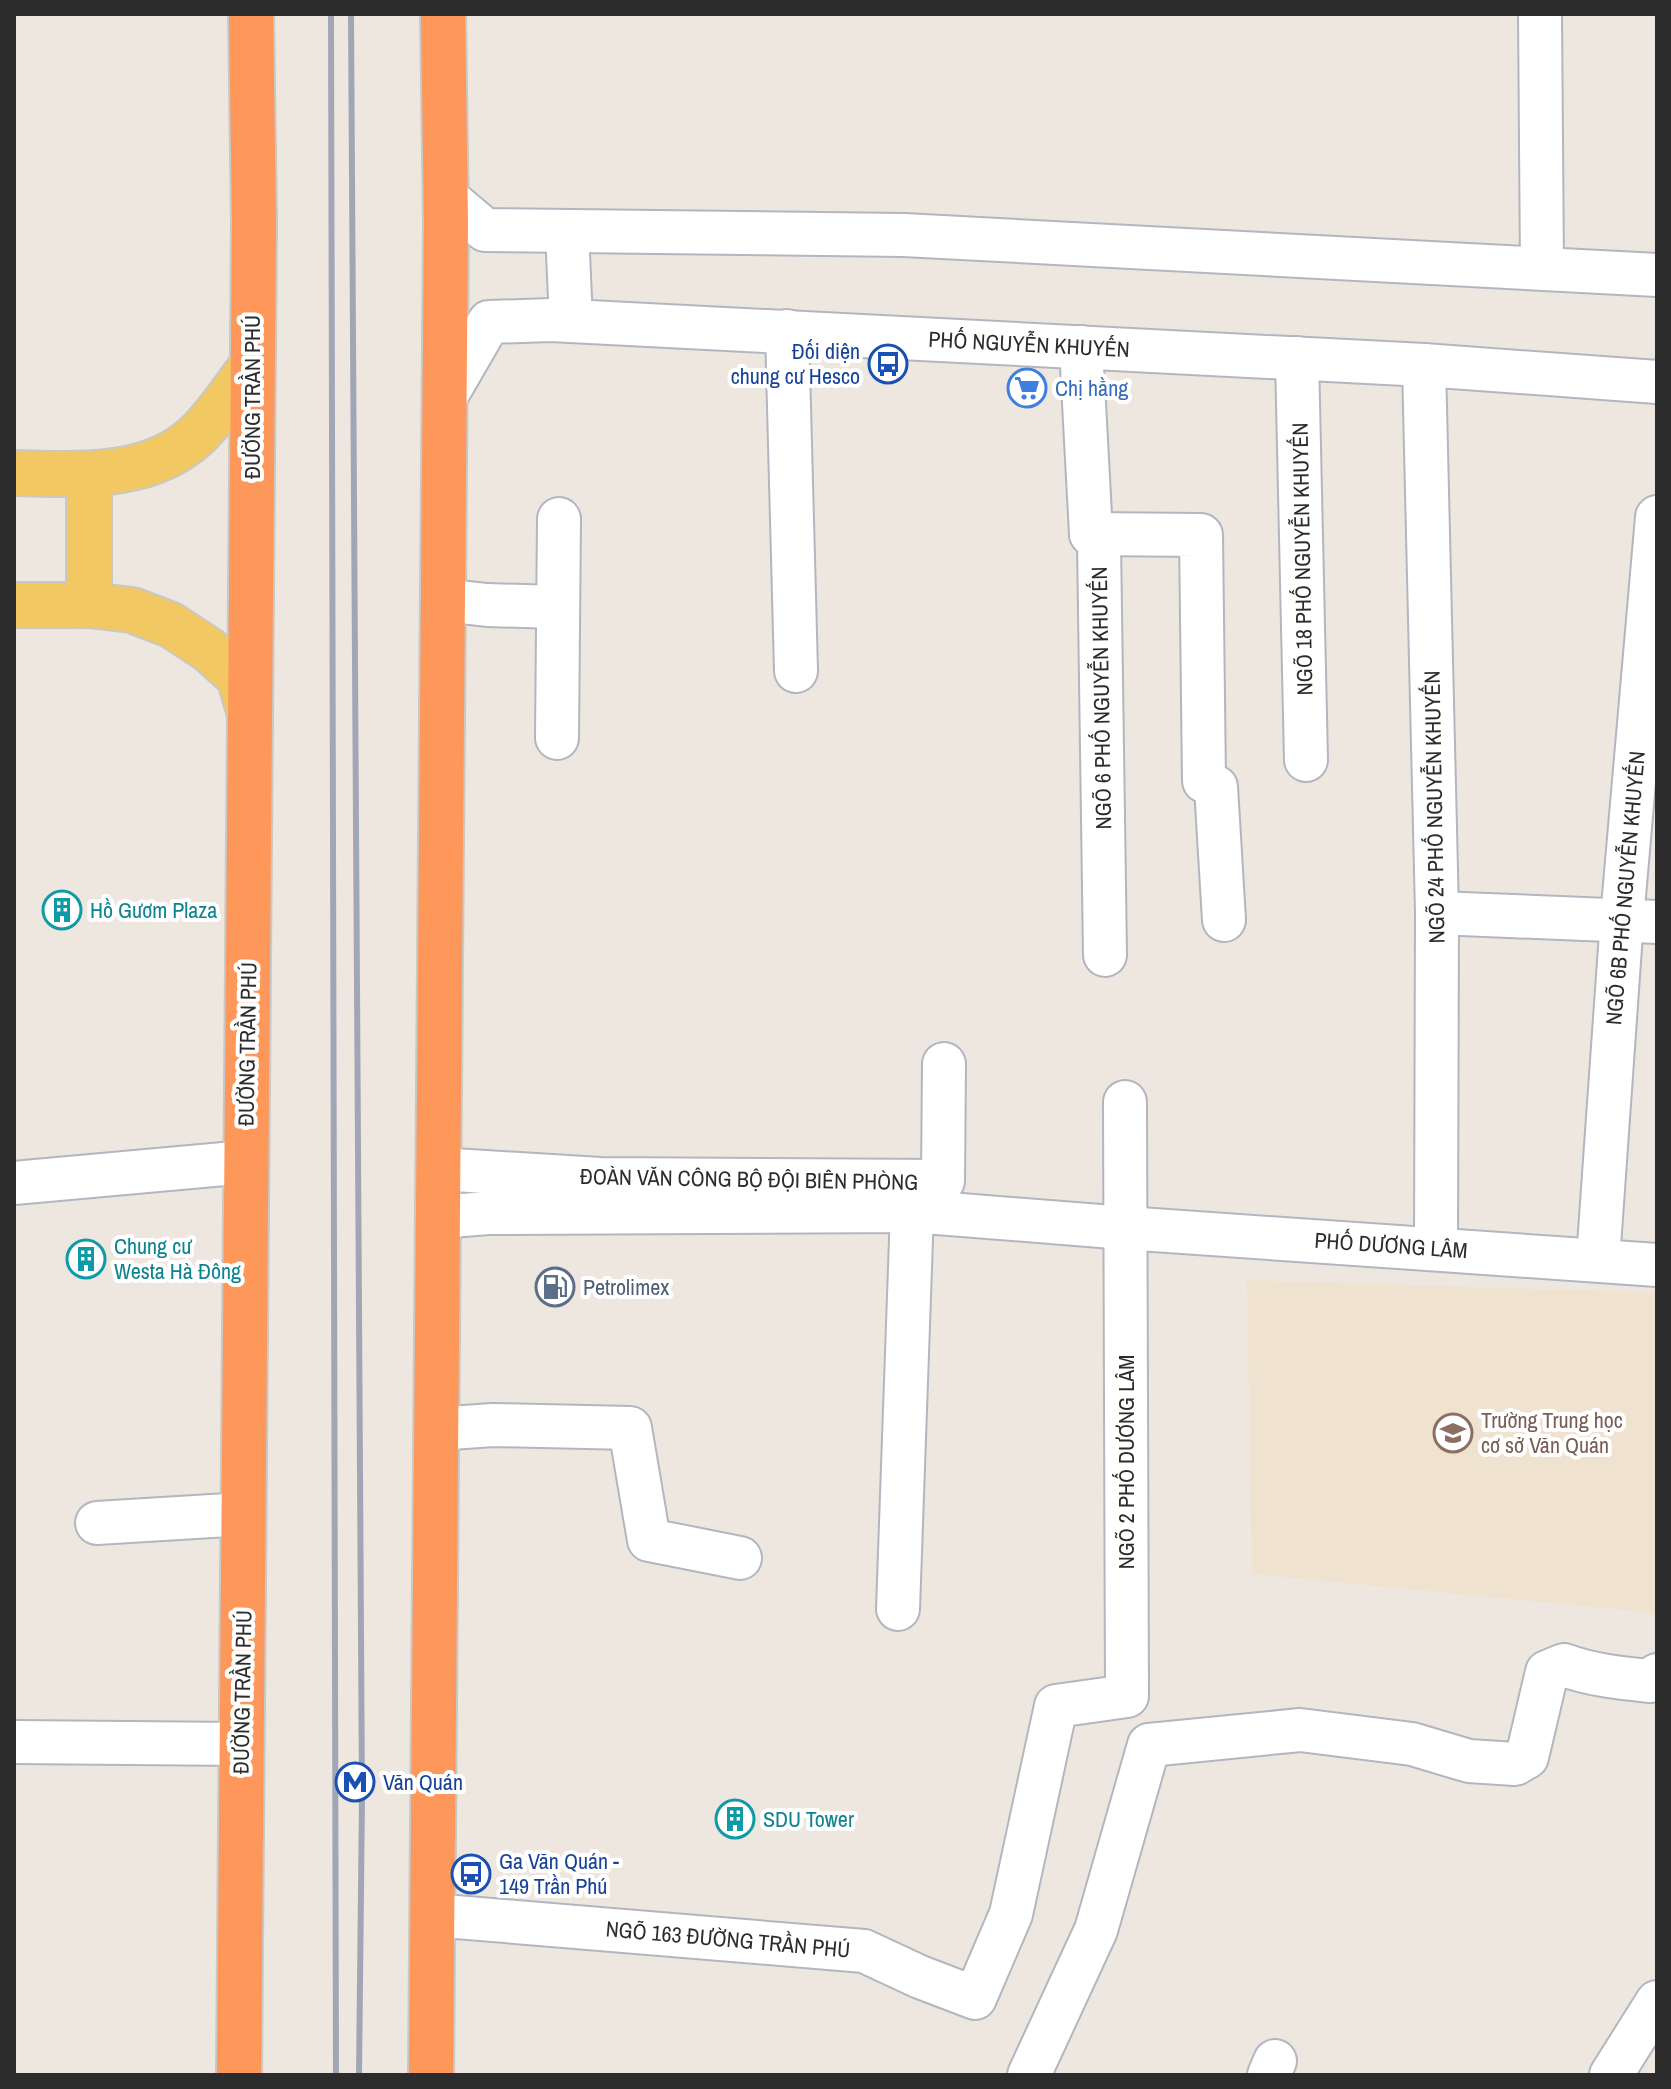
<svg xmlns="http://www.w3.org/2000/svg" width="1671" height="2089" viewBox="0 0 1671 2089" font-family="'Archivo Narrow',sans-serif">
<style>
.education{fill:#efe3cf}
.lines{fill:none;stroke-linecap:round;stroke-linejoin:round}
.minor-casing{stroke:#b2b6c0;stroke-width:46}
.major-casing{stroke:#c8c8c8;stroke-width:48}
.highway-casing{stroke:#c8c8c8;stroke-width:48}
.minor{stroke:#fff;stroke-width:42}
.major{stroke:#f1c861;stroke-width:44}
.highway{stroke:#fe985a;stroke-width:44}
.rail{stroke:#a1a6b7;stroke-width:6}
.labels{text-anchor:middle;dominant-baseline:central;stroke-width:8;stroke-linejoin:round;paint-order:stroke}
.street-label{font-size:22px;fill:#2c2c2c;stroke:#fff}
.transit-label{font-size:22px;fill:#164399;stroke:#fff;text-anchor:start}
.shop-label{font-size:22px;fill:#366cbe;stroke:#fff;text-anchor:start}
.culture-label{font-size:22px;fill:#0d838f;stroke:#fff;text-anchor:start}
.service-label{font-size:22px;fill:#4e5e75;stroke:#fff;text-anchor:start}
.education-label{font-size:22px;fill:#785e54;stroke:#fff;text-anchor:start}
</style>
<rect width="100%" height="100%" fill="#eee7df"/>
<!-- education -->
<path class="education" d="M 1247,1280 L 1657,1293 L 1657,1613 L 1252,1574 Z"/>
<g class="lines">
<defs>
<g id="minor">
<path d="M 1540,14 L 1542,268"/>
<path d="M 446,197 L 485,230 L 904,235 L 1657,275"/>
<path d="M 567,231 L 571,321"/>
<path d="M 787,331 L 796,671"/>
<path d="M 1081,347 L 1091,534 L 1099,542 L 1105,955"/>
<path d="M 1297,358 L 1306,760"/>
<path d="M 1424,365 L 1437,913 L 1436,1248"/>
<path d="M 445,398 L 489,322 L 551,320 L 1424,365 L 1657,382"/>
<path d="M 1091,534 L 1201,535 L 1204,781 L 1216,787 L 1224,920"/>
<path d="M 443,600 L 487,605 L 558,607"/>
<path d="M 557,738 L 559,519"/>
<path d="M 1437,913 L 1657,922"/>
<path d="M 438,1169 L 600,1179 L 943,1181 L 944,1064"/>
<path d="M 14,1183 L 246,1162"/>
<path d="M 438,1217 L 488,1213 L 912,1211 L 1125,1228 L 1657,1265"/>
<path d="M 1598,1260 L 1622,919 L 1657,517"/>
<path d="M 436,1429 L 493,1425 L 630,1428 L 649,1540 L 740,1558"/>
<path d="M 97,1523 L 244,1514"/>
<path d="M 898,1609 L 912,1211"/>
<path d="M 14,1742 L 241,1744"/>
<path d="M 432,1915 L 864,1951 L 920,1977 L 975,1998 L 1011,1914 L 1056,1706 L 1127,1696 L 1125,1102"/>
<path d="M 1029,2075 L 1096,1930 L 1149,1745 L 1300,1730 L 1412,1744 L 1469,1761 L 1515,1764 L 1527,1757 L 1547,1672 L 1564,1665 C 1591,1675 1620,1678 1650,1681 L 1657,1675"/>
<path d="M 1269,2075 L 1275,2061"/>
<path d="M 1611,2075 L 1657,2002"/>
</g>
<g id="major">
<path d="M 14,473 C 76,474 148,481 197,435 C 218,415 234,389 251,367"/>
<path d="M 14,605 L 89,605 L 132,610 L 171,625 L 209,650 L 239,677 L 250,714"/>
<path d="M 89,605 L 89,474"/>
</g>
<g id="highway">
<path d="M 239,2075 L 254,222 L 251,14"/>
<path d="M 431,2075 L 446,223 L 443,14"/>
</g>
</defs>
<!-- minor casing -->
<use href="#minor" class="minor-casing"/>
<!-- major casing -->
<use href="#major" class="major-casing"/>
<!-- highway casing -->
<use href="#highway" class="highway-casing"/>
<!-- minor -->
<use href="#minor" class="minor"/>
<!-- major -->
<use href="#major" class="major"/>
<!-- highway -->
<use href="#highway" class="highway"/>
<!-- rail -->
<g class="rail">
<path d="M 331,14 L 336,2075"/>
<path d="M 351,14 L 362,1797 L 359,2075"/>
</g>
</g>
<!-- icons -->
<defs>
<symbol id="bus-ring" viewBox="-11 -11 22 22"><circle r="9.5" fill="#fff" stroke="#1a4fb4" stroke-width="1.5"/><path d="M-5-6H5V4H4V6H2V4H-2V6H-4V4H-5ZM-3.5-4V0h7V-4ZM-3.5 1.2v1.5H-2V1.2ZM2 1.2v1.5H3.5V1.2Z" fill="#1a4fb4"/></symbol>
<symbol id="supermarket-ring" viewBox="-11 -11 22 22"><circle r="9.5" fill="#fff" stroke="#3f7fe0" stroke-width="1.5"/><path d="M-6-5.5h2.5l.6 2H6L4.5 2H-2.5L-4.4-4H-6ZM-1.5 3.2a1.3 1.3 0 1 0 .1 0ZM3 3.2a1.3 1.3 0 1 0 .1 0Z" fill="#3f7fe0"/></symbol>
<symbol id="building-ring" viewBox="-11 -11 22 22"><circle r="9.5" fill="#fff" stroke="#0f9aa8" stroke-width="1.5"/><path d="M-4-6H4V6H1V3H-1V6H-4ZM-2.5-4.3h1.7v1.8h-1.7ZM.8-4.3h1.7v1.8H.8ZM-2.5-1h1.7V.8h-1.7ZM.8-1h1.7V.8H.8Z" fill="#0f9aa8"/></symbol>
<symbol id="fuel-ring" viewBox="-11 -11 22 22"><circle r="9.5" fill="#fff" stroke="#5c6f8a" stroke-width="1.5"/><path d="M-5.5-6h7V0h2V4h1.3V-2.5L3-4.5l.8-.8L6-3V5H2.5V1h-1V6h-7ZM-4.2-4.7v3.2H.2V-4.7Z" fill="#5c6f8a"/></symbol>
<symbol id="school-ring" viewBox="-11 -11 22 22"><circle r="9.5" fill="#fff" stroke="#8d6e63" stroke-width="1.5"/><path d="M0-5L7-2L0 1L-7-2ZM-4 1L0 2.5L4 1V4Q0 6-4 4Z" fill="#8d6e63"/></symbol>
<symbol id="metro-ring" viewBox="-11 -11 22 22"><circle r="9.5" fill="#fff" stroke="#1a4fb4" stroke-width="1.5"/><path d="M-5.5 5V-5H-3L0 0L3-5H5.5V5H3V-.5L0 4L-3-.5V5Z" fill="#1a4fb4"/></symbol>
</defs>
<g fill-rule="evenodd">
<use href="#bus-ring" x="866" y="342" width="44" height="44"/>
<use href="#supermarket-ring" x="1005" y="366" width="44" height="44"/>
<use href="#building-ring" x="40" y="888" width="44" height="44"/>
<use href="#building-ring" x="64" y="1237" width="44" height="44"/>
<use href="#fuel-ring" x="533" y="1265" width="44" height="44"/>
<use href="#school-ring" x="1431" y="1411" width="44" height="44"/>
<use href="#metro-ring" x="333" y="1760" width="44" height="44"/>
<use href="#building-ring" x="713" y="1797" width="44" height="44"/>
<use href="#bus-ring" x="449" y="1852" width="44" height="44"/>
</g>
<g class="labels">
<!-- street labels -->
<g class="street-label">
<text transform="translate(1029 344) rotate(3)">PHỐ NGUYỄN KHUYẾN</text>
<text transform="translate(252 397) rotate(-90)">ĐƯỜNG TRẦN PHÚ</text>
<text transform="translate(1302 559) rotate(-91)">NGÕ 18 PHỐ NGUYỄN KHUYẾN</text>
<text transform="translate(1101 698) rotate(-91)">NGÕ 6 PHỐ NGUYỄN KHUYẾN</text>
<text transform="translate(1434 807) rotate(-91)">NGÕ 24 PHỐ NGUYỄN KHUYẾN</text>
<text transform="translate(1625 888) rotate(-85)">NGÕ 6B PHỐ NGUYỄN KHUYẾN</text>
<text transform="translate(247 1044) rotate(-89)">ĐƯỜNG TRẦN PHÚ</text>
<text transform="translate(749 1179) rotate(1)">ĐOÀN VĂN CÔNG BỘ ĐỘI BIÊN PHÒNG</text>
<text transform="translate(1391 1245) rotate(4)">PHỐ DƯƠNG LÂM</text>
<text transform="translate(1126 1462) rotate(-90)">NGÕ 2 PHỐ DƯƠNG LÂM</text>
<text transform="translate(242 1692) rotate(-89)">ĐƯỜNG TRẦN PHÚ</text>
<text transform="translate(728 1939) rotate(5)">NGÕ 163 ĐƯỜNG TRẦN PHÚ</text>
</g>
<!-- transit labels -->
<g class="transit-label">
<text x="860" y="351" text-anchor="end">Đối diện<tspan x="860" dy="25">chung cư Hesco</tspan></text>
<text x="383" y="1782">Văn Quán</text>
<text x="499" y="1861">Ga Văn Quán -<tspan x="499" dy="25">149 Trần Phú</tspan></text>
</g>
<!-- shop labels -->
<g class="shop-label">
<text x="1055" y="388">Chị hằng</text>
</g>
<!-- culture labels -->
<g class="culture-label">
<text x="90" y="910">Hồ Gươm Plaza</text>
<text x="114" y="1246">Chung cư<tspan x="114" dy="25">Westa Hà Đông</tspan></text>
<text x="763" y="1819">SDU Tower</text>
</g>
<!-- service labels -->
<g class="service-label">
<text x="583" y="1287">Petrolimex</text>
</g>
<!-- education labels -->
<g class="education-label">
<text x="1481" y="1420">Trường Trung học<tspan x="1481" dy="25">cơ sở Văn Quán</tspan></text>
</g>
</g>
<!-- border -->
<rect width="1671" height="2089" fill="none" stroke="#2c2c2c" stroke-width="32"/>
</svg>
